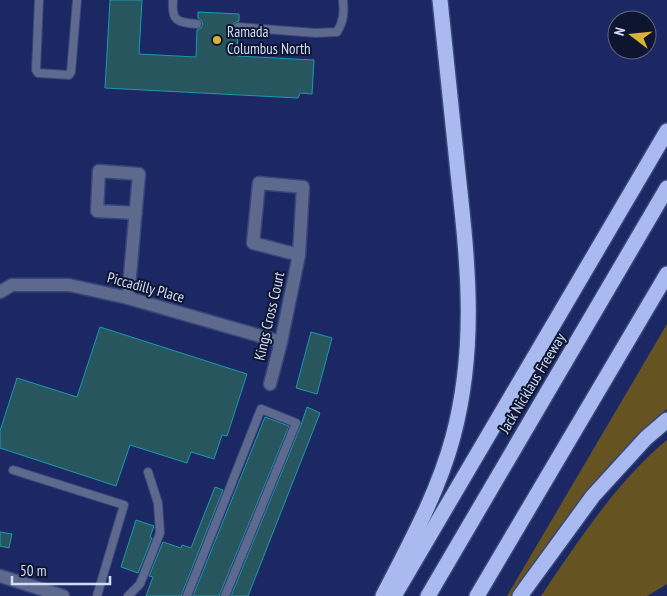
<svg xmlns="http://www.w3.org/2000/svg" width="667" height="596" viewBox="0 0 667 596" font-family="'PT Sans Narrow',sans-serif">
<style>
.green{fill:#655422}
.building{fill:#27565e;stroke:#189bae}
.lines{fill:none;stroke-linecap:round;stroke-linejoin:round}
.service-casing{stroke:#39457b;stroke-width:10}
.minor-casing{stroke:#39457b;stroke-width:15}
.motorway-casing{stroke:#39457b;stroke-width:18}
.service{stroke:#5d698d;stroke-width:8}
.minor{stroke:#5d698d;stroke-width:12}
.motorway{stroke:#a8baf0;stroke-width:15}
.poi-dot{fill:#dbb233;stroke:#0e152f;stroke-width:2}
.labels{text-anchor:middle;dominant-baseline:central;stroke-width:4;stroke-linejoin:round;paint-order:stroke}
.poi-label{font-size:15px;fill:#d3ddfb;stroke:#0e152f;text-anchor:start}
.street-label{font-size:15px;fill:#d3ddfb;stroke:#0e152f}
</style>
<rect width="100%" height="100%" fill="#1c2863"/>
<!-- green -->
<g class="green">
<path d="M 667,324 L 667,409 L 658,416 L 609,465 L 552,537 L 514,596 L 507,596 Z"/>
<path d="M 667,440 L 667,584 L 647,596 L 541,596 C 577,543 617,481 667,440 Z"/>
</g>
<!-- building -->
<g class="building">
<path d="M 110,0 L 142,0 L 139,54 L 196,57 L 197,30 L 201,28 L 203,24 L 201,20 L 198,18 L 198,12 L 239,14 L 239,21 L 234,23 L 232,27 L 234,31 L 238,33 L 237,56 L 314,60 L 312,94 L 300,93 L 298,98 L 105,88 Z"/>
<path d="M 100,327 L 247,374 L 227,436 L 222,435 L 214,459 L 191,452 L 187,463 L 130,445 L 116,486 L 0,448 L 0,431 L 17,378 L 77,397 Z"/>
<path d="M 311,332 L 332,338 L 317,394 L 296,388 Z"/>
<path d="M 307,407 L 320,413 L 248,596 L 231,596 L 301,425 Z"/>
<path d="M 265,417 L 289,426 L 219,596 L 193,596 Z"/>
<path d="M 215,487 L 223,490 L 181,596 L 146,596 L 153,577 L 149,576 L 163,542 L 181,548 L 182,545 L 191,548 Z"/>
<path d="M 136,520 L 154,526 L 150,537 L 152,538 L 138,573 L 121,567 Z"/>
<path d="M 0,532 L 12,534 L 9,548 L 0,546 Z"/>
</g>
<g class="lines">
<defs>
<g id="service">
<path d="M 39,0 L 36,70 L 38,73 L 69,75 L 71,72 L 77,0"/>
<path d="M 173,0 C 171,22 178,22 197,24"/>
<path d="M 238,27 L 316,33 L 337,32 C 344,21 344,12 343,0"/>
<path d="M 13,470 L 124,505 L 97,596"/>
<path d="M 128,596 L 140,584 L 160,533 L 158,503 L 148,472"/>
<path d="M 187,596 L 261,409 L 296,423 L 225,596"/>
</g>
<g id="minor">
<path d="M 0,292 L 12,285 L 69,285 L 128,298 L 281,342"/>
<path d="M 128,298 L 139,174 L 99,171 L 97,211 L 136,213"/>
<path d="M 270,384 L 281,342 L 299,255 L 303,187 L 259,183 L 253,243 L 299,255"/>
<path d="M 0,576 L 63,596"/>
</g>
<g id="motorway">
<path d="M 383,596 C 409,545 438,493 453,437 C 477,347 468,264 458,173 C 452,116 446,58 440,0"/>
<path d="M 394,596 L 667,131"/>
<path d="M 428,596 L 667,188"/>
<path d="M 477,596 L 667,274"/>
<path d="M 520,596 L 593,496 L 646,438 L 667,420"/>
</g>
</defs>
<!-- service casing -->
<use href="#service" class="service-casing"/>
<!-- minor casing -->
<use href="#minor" class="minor-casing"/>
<!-- motorway casing -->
<use href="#motorway" class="motorway-casing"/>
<!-- service -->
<use href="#service" class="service"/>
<!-- minor -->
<use href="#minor" class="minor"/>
<!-- motorway -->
<use href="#motorway" class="motorway"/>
</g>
<!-- markers -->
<circle class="poi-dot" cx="217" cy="40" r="5"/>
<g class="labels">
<!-- poi labels -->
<g class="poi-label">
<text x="227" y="31">Ramada<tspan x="227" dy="17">Columbus North</tspan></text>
</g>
<!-- street labels -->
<g class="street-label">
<text transform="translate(146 287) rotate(15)">Piccadilly Place</text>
<text transform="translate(269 316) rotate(-77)">Kings Cross Court</text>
<text transform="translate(532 383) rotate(-59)">Jack Nicklaus Freeway</text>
</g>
</g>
<!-- north arrow -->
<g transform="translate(632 35) rotate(286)"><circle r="24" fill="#0e152f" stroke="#5d6581"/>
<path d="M0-4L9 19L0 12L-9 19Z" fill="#dbb233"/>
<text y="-8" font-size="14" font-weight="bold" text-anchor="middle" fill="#d3ddfb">N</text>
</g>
<!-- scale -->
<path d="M12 576v8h98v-8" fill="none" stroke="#d3ddfb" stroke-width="2.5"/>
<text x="20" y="576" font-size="15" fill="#d3ddfb" stroke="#0e152f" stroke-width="4" paint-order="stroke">50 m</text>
</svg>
